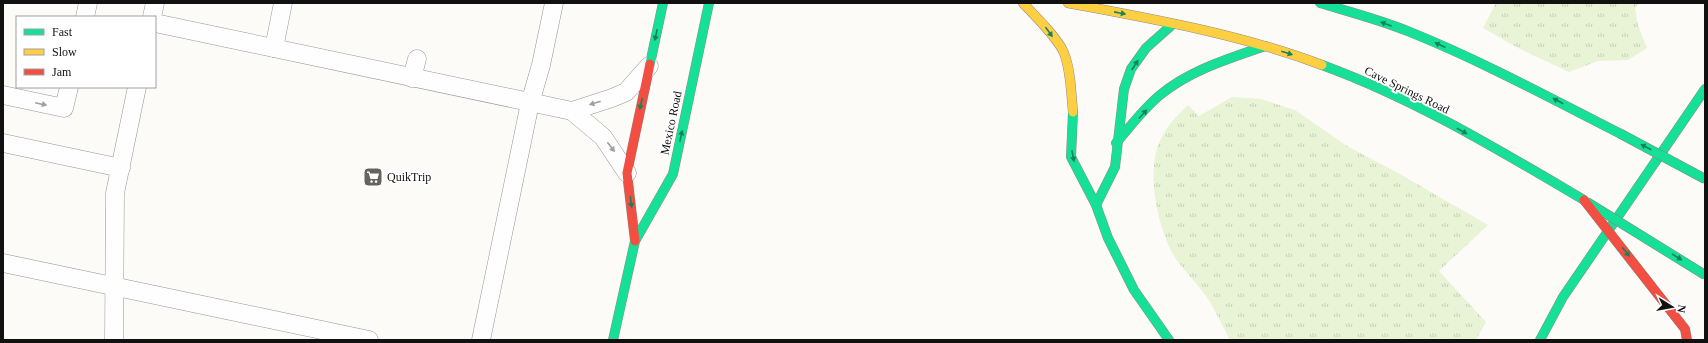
<svg xmlns="http://www.w3.org/2000/svg" width="1708" height="343" viewBox="0 0 1708 343" font-family="Georgia,serif">
<style>
.grass{fill:url(#grass-tufts)}
.lines{fill:none;stroke-linecap:round;stroke-linejoin:round}
.lane-casing{stroke:#979695;stroke-width:19}
.fast-casing{stroke:#8e8d8b;stroke-width:10}
.slow-casing{stroke:#8e8d8b;stroke-width:10}
.jam-casing{stroke:#8e8d8b;stroke-width:10}
.lane{stroke:#fffefe;stroke-width:18}
.fast{stroke:#16e098;stroke-width:9}
.slow{stroke:#ffcf43;stroke-width:9}
.jam{stroke:#f24e42;stroke-width:9}
.fast-bridge-casing{stroke:#858482;stroke-width:10;stroke-linecap:butt}
.jam-bridge-casing{stroke:#858482;stroke-width:10;stroke-linecap:butt}
.fast-bridge{stroke:#16e098;stroke-width:9}
.jam-bridge{stroke:#f24e42;stroke-width:9}
.oneway{fill:#14835b}
.oneway2{fill:#a09f9f}
.labels{text-anchor:middle;dominant-baseline:central;stroke-width:4;stroke-linejoin:round;paint-order:stroke}
.street-label{font-size:12px;fill:#111;stroke:#fff}
.poi-label{font-size:12px;fill:#111;stroke:#fff;text-anchor:start}
</style>
<defs>
<pattern id="grass-tufts" width="24" height="20" patternUnits="userSpaceOnUse"><rect width="24" height="20" fill="#e9f3d6"/><path d="M3 7l-1-3M5 7V3M7 7l1-3M15 17l-1-3M17 17v-4M19 17l1-3" fill="none" stroke="#c7cfb7"/></pattern>
</defs>
<rect width="100%" height="100%" fill="#fdfbf7"/>
<!-- grass -->
<g class="grass">
<path d="M 1496,3 L 1639,3 L 1635,8 L 1638,25 L 1647,48 L 1628,60 L 1598,61 L 1569,72 L 1518,48 L 1483,28 Z"/>
<path d="M 1232,97 L 1261,99 L 1295,110 L 1347,146 L 1398,173 L 1488,225 L 1439,271 L 1486,322 L 1476,340 L 1230,340 C 1223,327 1217,314 1210,302 C 1199,284 1181,269 1171,251 C 1156,219 1144,165 1164,133 C 1170,122 1179,114 1188,105 L 1199,116 Z"/>
</g>
<g class="lines">
<defs>
<g id="lane">
<path d="M 85,17 L 88,3"/>
<path d="M 152,17 L 155,3"/>
<path d="M 155,23 L 572,111 L 603,137 L 627,173"/>
<path d="M 274,48 L 283,3"/>
<path d="M 412,78 L 417,59"/>
<path d="M 3,95 L 64,108 L 69,87"/>
<path d="M 572,111 L 612,98 L 626,92 L 649,66"/>
<path d="M 3,143 L 121,168"/>
<path d="M 3,263 L 369,340"/>
<path d="M 114,340 L 115,193 L 137,87"/>
<path d="M 481,340 L 530,103 L 541,65 L 554,3"/>
</g>
<g id="fast">
<path d="M 1320,3 C 1350,12 1381,20 1410,32 C 1482,61 1552,99 1621,134"/>
<path d="M 650,64 L 663,3"/>
<path d="M 1322,65 C 1415,99 1499,150 1584,200"/>
<path d="M 1073,112 L 1071,157 L 1096,205 L 1108,238 L 1134,290 L 1169,340"/>
<path d="M 1116,143 C 1130,127 1143,109 1160,95 C 1190,70 1228,59 1265,46"/>
<path d="M 1096,205 L 1115,167 L 1124,89 L 1131,69 L 1146,48 L 1173,24"/>
<path d="M 613,340 L 635,241 L 673,174 L 709,3"/>
<path d="M 1540,340 L 1563,297 L 1705,89"/>
</g>
<g id="slow">
<path d="M 1023,3 C 1035,16 1058,38 1064,53 C 1071,71 1071,93 1073,112"/>
<path d="M 1068,3 C 1153,19 1240,34 1322,65"/>
</g>
<path id="jam" d="M 635,241 L 627,173 L 650,64"/>
</defs>
<!-- lane casing -->
<use href="#lane" class="lane-casing"/>
<!-- fast casing -->
<use href="#fast" class="fast-casing"/>
<!-- slow casing -->
<use href="#slow" class="slow-casing"/>
<!-- jam casing -->
<use href="#jam" class="jam-casing"/>
<!-- lane -->
<use href="#lane" class="lane"/>
<!-- fast -->
<use href="#fast" class="fast"/>
<!-- slow -->
<use href="#slow" class="slow"/>
<!-- jam -->
<use href="#jam" class="jam"/>
<defs>
<g id="fast-bridge">
<path d="M 1621,134 L 1705,179"/>
<path d="M 1587,202 L 1705,275"/>
</g>
<path id="jam-bridge" d="M 1584,200 L 1685,329 L 1687,340"/>
</defs>
<!-- fast-bridge casing -->
<use href="#fast-bridge" class="fast-bridge-casing"/>
<!-- jam-bridge casing -->
<use href="#jam-bridge" class="jam-bridge-casing"/>
<!-- fast-bridge -->
<use href="#fast-bridge" class="fast-bridge"/>
<!-- jam-bridge -->
<use href="#jam-bridge" class="jam-bridge"/>
</g>
<!-- one-way arrows -->
<defs><path id="oneway-solid" d="M-6-.8H1V-3.2L6.5 0L1 3.2V.8H-6Z"/></defs>
<g class="oneway">
<use href="#oneway-solid" transform="translate(1120 13) rotate(11)"/>
<use href="#oneway-solid" transform="translate(1386 24) rotate(-160)"/>
<use href="#oneway-solid" transform="translate(1049 32) rotate(54)"/>
<use href="#oneway-solid" transform="translate(656 35) rotate(102)"/>
<use href="#oneway-solid" transform="translate(1440 45) rotate(-155)"/>
<use href="#oneway-solid" transform="translate(1287 53) rotate(17)"/>
<use href="#oneway-solid" transform="translate(1135 65) rotate(-57)"/>
<use href="#oneway-solid" transform="translate(1558 101) rotate(-152)"/>
<use href="#oneway-solid" transform="translate(641 104) rotate(102)"/>
<use href="#oneway-solid" transform="translate(1143 114) rotate(-48)"/>
<use href="#oneway-solid" transform="translate(1462 131) rotate(29)"/>
<use href="#oneway-solid" transform="translate(681 136) rotate(-78)"/>
<use href="#oneway-solid" transform="translate(1646 147) rotate(-152)"/>
<use href="#oneway-solid" transform="translate(1073 156) rotate(79)"/>
<use href="#oneway-solid" transform="translate(631 202) rotate(83)"/>
<use href="#oneway-solid" transform="translate(1626 252) rotate(51)"/>
<use href="#oneway-solid" transform="translate(1677 257) rotate(32)"/>
</g>
<g class="oneway2">
<use href="#oneway-solid" transform="translate(595 103) rotate(162)"/>
<use href="#oneway-solid" transform="translate(41 104) rotate(12)"/>
<use href="#oneway-solid" transform="translate(611 147) rotate(53)"/>
</g>
<!-- icons -->
<defs>
<symbol id="supermarket-square" viewBox="-11 -11 22 22"><rect x="-9" y="-9" width="18" height="18" rx="4" fill="#646362" stroke="#fff"/><path d="M-6-5.5h2.5l.6 2H6L4.5 2H-2.5L-4.4-4H-6ZM-1.5 3.2a1.3 1.3 0 1 0 .1 0ZM3 3.2a1.3 1.3 0 1 0 .1 0Z" fill="#fff"/></symbol>
</defs>
<g fill-rule="evenodd">
<use href="#supermarket-square" x="362" y="166" width="22" height="22"/>
</g>
<g class="labels">
<!-- street labels -->
<g class="street-label">
<text transform="translate(1407 90) rotate(26)">Cave Springs Road</text>
<text transform="translate(671 123) rotate(-78)">Mexico Road</text>
</g>
<!-- poi labels -->
<g class="poi-label">
<text x="387" y="177">QuikTrip</text>
</g>
</g>
<!-- border -->
<rect width="1708" height="343" fill="none" stroke="#111111" stroke-width="8"/>
<!-- legend -->
<rect x="16" y="16" width="140" height="72" fill="#ffffff" stroke="#a0a0a0"/>
<rect x="24" y="29" width="20" height="6" fill="#16e098" stroke="#a0a0a0"/>
<text x="52" y="36" font-size="12" fill="#111111">Fast</text>
<rect x="24" y="49" width="20" height="6" fill="#ffcf43" stroke="#a0a0a0"/>
<text x="52" y="56" font-size="12" fill="#111111">Slow</text>
<rect x="24" y="69" width="20" height="6" fill="#f24e42" stroke="#a0a0a0"/>
<text x="52" y="76" font-size="12" fill="#111111">Jam</text>
<!-- north arrow -->
<g transform="translate(1672 307) rotate(101)" stroke="#ffffff" stroke-width="3" paint-order="stroke">
<path d="M0-3L7 15L0 10L-7 15Z" fill="#111111"/>
<text y="-6" font-size="11" font-weight="bold" text-anchor="middle" fill="#111111">N</text>
</g>
</svg>
